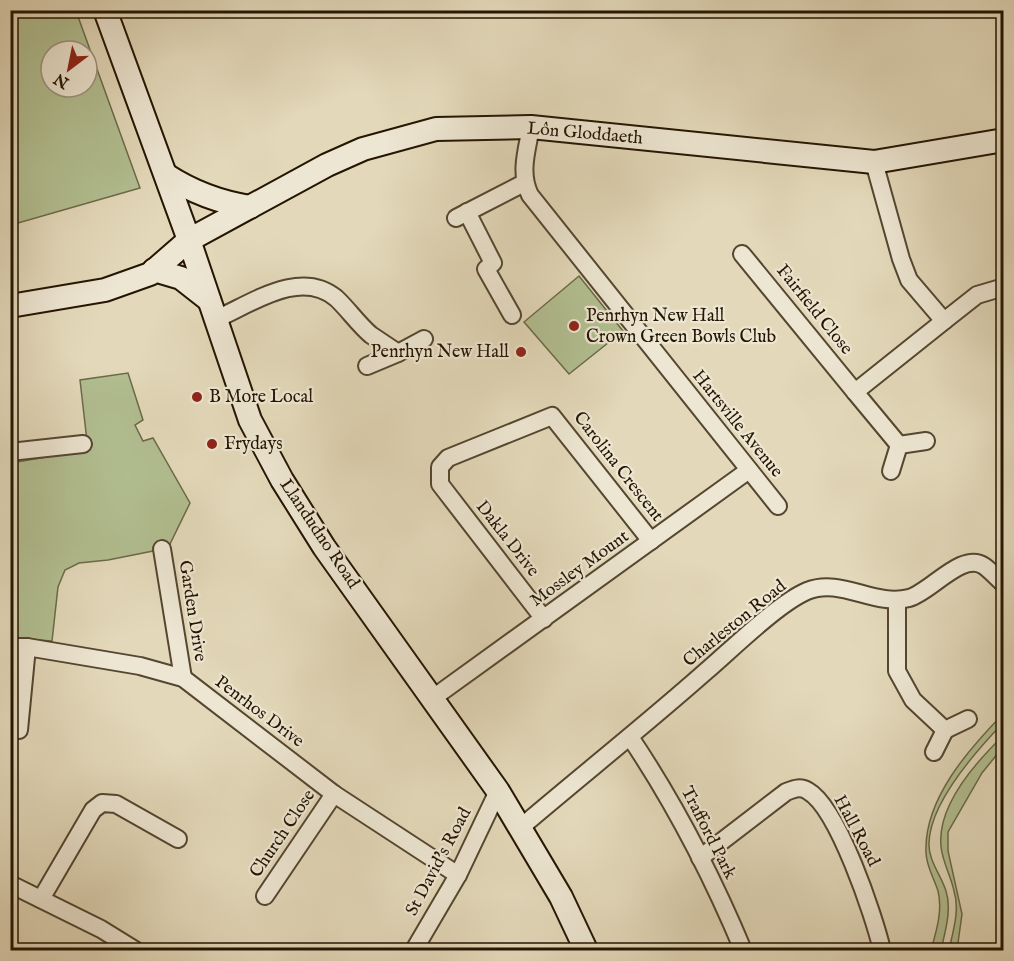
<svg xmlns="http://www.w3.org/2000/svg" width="1014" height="961" viewBox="0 0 1014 961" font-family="'IM FELL English',serif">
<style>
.green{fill:#b2bf91;stroke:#6b6a4a;stroke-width:1.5;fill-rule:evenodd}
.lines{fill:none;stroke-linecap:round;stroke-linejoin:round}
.street-casing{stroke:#544630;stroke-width:20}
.secondary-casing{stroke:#241502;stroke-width:26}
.street{stroke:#ede6d2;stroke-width:16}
.secondary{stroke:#ede6d2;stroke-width:22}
.poi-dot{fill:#8f2418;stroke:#ede6d2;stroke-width:2}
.labels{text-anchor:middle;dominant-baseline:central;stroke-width:4.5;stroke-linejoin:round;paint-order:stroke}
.street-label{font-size:18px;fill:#241502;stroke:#ede6d2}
.poi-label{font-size:18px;fill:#241502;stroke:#ede6d2;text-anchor:start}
</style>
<rect width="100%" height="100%" fill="#e3d9ba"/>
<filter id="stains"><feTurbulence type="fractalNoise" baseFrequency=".00333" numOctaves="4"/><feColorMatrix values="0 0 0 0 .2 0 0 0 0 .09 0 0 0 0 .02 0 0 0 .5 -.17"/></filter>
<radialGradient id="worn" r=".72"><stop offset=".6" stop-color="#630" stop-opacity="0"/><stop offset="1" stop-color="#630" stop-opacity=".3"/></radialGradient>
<!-- green -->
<g class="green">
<path d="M 11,10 L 76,11 L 140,188 L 11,225 ZM 51,51 L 87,51 L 87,87 L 51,87 Z"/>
<path d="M 579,276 L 623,331 L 569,374 L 524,322 Z"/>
<path d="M 128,373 L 143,420 L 135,425 L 143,441 L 153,438 L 190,503 L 168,548 L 108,560 L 79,563 L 65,570 L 58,587 L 52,641 L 11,638 L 11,463 L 88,450 L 80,380 Z"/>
<path d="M 1003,714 L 1003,723 C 977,750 930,803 929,843 C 928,860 941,875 946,891 C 952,910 945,932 941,950 L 931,950 C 936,932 943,911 938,891 C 934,878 926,866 926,852 C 924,799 969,749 1003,714 Z"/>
<path d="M 1003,736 L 1003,747 L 982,773 L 948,832 L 948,851 L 962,914 L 957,950 L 949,950 C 953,931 960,910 954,891 C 951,876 942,861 941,846 C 937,805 976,762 1003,736 Z"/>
</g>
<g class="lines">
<defs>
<g id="street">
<path d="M 531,127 C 527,150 519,173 530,195 L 778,506"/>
<path d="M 874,162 L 901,259 L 909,280 L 944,321 L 855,392 L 899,445 L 926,441"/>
<path d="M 467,212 L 493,263 L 486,269 L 512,315"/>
<path d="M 456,218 L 524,183"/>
<path d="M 742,254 L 855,392"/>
<path d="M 216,319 C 251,304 300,268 336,298 C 348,309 358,324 371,335 C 380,341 389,347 398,353 L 424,339"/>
<path d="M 944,321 L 977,295 L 1004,287"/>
<path d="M 367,366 L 398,353"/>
<path d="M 10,452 L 83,444"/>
<path d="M 891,471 L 899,445"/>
<path d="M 162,549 L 183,678"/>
<path d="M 897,600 L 897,671 L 913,700 L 945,730 L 968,719"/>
<path d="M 544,619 L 440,484 L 440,467 L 448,458 L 552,416 L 651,541"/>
<path d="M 10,647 L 27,647 L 140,666 L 183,678 L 334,794 L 458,875"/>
<path d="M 433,698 L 749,470"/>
<path d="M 19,730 L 27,647"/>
<path d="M 630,737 C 675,804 712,876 743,950"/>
<path d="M 934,752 L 945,730"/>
<path d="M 520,828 C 581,776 644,726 704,673 C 730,651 777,604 807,591 C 841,577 874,607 909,598 C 931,592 962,551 984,566 C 991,571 997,578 1004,584"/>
<path d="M 700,858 L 786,792 C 794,789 800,786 808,791 C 838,808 874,916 882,950"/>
<path d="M 10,884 L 101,929 L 135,950"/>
<path d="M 265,896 L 334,794"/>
<path d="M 41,899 L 93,810 L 102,803 L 116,804 L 178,839"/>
<path d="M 414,950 L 458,875 L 498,791"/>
</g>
<g id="secondary">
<path d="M 105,10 L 189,240 L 250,420 L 282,480 L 324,547 L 498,791 L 561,897 L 586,950"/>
<path d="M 166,175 C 192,192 218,202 250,207"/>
<path d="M 154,270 L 181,278 L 209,300"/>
<path d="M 10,306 L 105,290 L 150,274 L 189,240 L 327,165 L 363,149 L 436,129 L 531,127 L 874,162 L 1004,140"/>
</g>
</defs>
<!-- street casing -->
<use href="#street" class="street-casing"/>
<!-- secondary casing -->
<use href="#secondary" class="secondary-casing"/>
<!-- street -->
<use href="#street" class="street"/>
<!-- secondary -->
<use href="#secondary" class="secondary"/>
</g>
<!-- markers -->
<g class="poi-dot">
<circle cx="574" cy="326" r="6"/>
<circle cx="521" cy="352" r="6"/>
<circle cx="197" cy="397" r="6"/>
<circle cx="212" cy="444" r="6"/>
</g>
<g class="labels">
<!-- street labels -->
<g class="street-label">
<text transform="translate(585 134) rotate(5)">Lôn Gloddaeth</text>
<text transform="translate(814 310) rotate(51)">Fairfield Close</text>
<text transform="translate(737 424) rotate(51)">Hartsville Avenue</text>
<text transform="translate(618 467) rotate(52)">Carolina Crescent</text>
<text transform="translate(319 534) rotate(56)">Llandudno Road</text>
<text transform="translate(507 539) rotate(52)">Dakla Drive</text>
<text transform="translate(580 569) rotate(-36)">Mossley Mount</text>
<text transform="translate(192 611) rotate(81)">Garden Drive</text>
<text transform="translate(735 624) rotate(-39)">Charleston Road</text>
<text transform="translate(259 712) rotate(37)">Penrhos Drive</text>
<text transform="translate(856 831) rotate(62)">Hall Road</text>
<text transform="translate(708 833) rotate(63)">Trafford Park</text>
<text transform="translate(283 834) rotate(-56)">Church Close</text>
<text transform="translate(439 862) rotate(-62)">St David's Road</text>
</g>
<!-- poi labels -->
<g class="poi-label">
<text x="586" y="316">Penrhyn New Hall<tspan x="586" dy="21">Crown Green Bowls Club</tspan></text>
<text x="509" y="352" text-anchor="end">Penrhyn New Hall</text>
<text x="209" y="397">B More Local</text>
<text x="224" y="444">Frydays</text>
</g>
</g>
<!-- margin -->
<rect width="1014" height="961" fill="none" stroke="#e3d9ba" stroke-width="36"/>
<rect x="12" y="12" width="990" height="937" fill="none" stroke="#241502" stroke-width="3"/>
<rect x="18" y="18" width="978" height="925" fill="none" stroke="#241502" stroke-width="1.5"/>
<!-- north arrow -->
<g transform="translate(69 69) rotate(212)"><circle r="28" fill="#ede6d2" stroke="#9d927f" stroke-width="1.5"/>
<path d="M0-4.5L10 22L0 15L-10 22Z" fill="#8f2418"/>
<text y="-9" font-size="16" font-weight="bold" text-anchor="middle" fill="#241502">N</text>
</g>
<rect width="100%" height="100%" filter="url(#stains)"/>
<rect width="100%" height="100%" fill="url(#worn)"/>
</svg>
